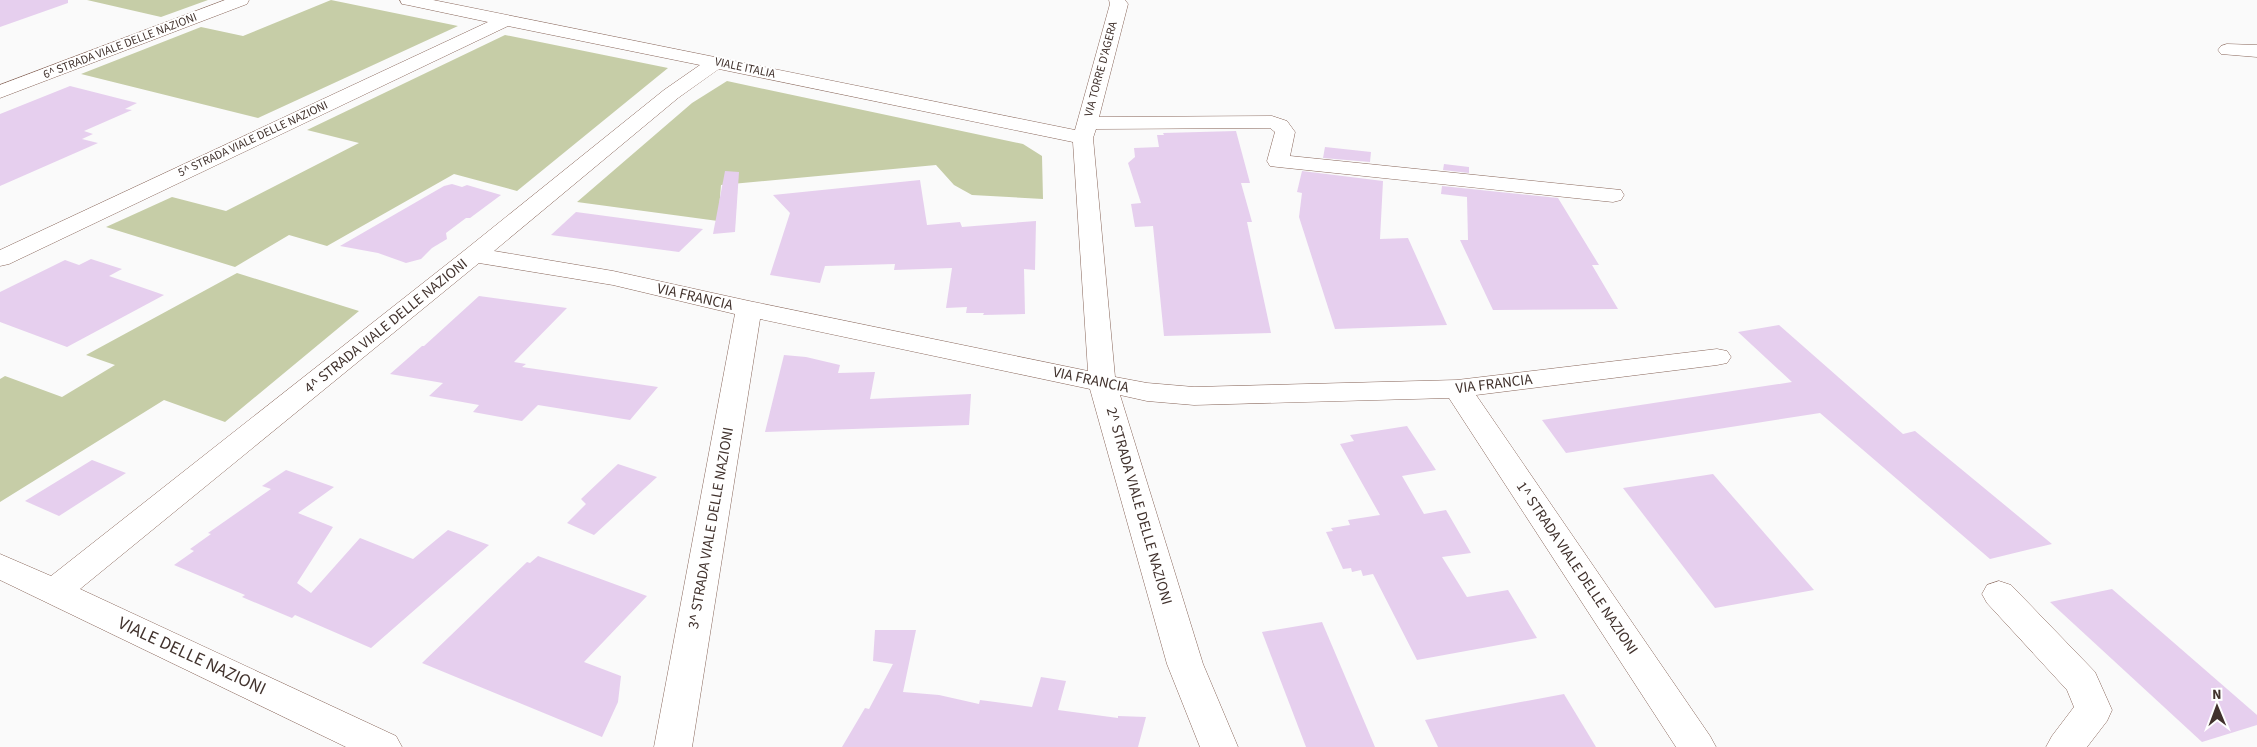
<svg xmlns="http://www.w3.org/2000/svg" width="2257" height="747" viewBox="0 0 2257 747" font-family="'Source Sans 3',sans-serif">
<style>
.green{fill:#c6cda7}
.building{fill:#e6cfee}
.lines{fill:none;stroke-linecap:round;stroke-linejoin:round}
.minor-casing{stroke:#88665a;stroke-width:1}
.minor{fill:#fff;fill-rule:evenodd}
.labels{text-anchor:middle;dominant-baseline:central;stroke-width:4;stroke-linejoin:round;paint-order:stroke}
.far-street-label{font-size:12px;fill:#41322d;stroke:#fff}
.street-label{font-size:15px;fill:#41322d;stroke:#fff}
.near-street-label{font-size:18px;fill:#41322d;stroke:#fff}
</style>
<rect width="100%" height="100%" fill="#fafafa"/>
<!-- green -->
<g class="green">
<path d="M 87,0 L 208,0 L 161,17 Z"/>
<path d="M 331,0 L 458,26 L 258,118 L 81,74 L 201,27 L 243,36 Z"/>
<path d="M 505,35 L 668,68 L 517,191 L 454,174 L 327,246 L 289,235 L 235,267 L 106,227 L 172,197 L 226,211 L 359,143 L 307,130 Z"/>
<path d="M 727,81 L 1023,144 L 1042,156 L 1043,199 L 972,195 L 954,185 L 936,165 L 721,185 L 718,221 L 577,202 L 692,103 Z"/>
<path d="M 237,273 L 359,311 L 225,422 L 164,400 L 0,502 L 0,379 L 5,376 L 62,397 L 115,365 L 86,355 Z"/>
</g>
<!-- building -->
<g class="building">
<path d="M 0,0 L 68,0 L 68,3 L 0,27 Z"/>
<path d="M 70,86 L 137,103 L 125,109 L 132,110 L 84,131 L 93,134 L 82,139 L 98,143 L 0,186 L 0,114 Z"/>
<path d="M 1236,131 L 1250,183 L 1241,183 L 1252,222 L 1247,222 L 1271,333 L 1164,336 L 1153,226 L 1135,227 L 1131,204 L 1141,203 L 1128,163 L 1135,157 L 1134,148 L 1159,147 L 1157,135 L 1164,135 L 1163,133 Z"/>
<path d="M 1325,147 L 1371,152 L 1370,162 L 1323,158 Z"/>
<path d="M 1444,164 L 1469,167 L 1469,173 L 1443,170 Z"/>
<path d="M 725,171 L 739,172 L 735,232 L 713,234 Z"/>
<path d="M 1302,171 L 1383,181 L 1380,239 L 1408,238 L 1447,325 L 1335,329 L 1299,217 L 1302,193 L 1297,192 Z"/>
<path d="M 920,180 L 927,225 L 960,222 L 962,227 L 1036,221 L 1035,270 L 1024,269 L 1025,314 L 983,315 L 984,313 L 966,313 L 967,307 L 946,308 L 952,268 L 894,270 L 895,264 L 825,266 L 820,283 L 770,275 L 790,213 L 773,195 Z"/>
<path d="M 452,184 L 462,187 L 467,185 L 501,195 L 470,218 L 466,218 L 446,233 L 447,239 L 432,248 L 421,259 L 406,263 L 378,253 L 340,246 L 444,186 Z"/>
<path d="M 1442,186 L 1558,198 L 1599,265 L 1592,265 L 1618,309 L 1493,310 L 1460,240 L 1468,240 L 1467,197 L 1441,194 Z"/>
<path d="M 576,212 L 703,229 L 679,252 L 551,235 Z"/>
<path d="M 91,259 L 122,269 L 109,276 L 164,295 L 67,347 L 0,322 L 0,292 L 65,260 L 79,265 Z"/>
<path d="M 479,296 L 567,308 L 514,362 L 526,364 L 522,367 L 658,387 L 630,420 L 538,405 L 522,421 L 473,412 L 479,405 L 429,396 L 443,383 L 390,374 L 422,346 L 424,346 Z"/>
<path d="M 1779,325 L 1903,434 L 1915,431 L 2052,544 L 1990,559 L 1820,413 L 1566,453 L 1542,420 L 1792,382 L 1738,332 Z"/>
<path d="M 784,355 L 806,357 L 840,365 L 838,373 L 875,372 L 870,399 L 971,394 L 969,425 L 765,432 Z"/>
<path d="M 1407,426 L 1436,470 L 1402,476 L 1424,514 L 1446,510 L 1471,553 L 1442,557 L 1467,597 L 1508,590 L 1537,638 L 1417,660 L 1373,574 L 1363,576 L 1361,570 L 1352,572 L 1351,568 L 1343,569 L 1326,532 L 1333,531 L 1331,528 L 1350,525 L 1348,520 L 1380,515 L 1340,444 L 1354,441 L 1350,435 Z"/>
<path d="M 92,460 L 126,473 L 59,516 L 25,501 Z"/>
<path d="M 618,464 L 657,477 L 594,535 L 567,523 L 586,504 L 581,499 Z"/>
<path d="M 286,470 L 334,487 L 298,513 L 333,527 L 297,583 L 311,593 L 360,538 L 413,559 L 448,530 L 489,545 L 371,648 L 295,615 L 292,618 L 242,597 L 245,595 L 174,565 L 194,551 L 190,549 L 211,534 L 208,533 L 271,489 L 262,486 Z"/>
<path d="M 1713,474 L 1814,590 L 1715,608 L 1623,488 Z"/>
<path d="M 538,556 L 647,596 L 584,662 L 621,676 L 618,702 L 602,737 L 422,663 L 527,562 L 530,563 Z"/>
<path d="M 2112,589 L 2257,715 L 2257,725 L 2202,742 L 2050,602 Z"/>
<path d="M 1322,622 L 1375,747 L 1306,747 L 1262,632 Z"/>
<path d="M 875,630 L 916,630 L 903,692 L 939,695 L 979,704 L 980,700 L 1032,707 L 1041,677 L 1066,681 L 1058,710 L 1118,718 L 1118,716 L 1146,717 L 1138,747 L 842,747 L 865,708 L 869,709 L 893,664 L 873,661 Z"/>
<path d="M 1564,694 L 1596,747 L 1438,747 L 1425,720 Z"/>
</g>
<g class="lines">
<defs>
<g id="minor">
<path d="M 225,0 L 249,0 L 247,4 L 0,98 L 0,85 Z"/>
<path d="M 400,0 L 433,0 L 1075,130 L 1110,4 L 1109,0 L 1125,0 L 1128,4 L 1099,117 L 1272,116 L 1287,121 L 1295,132 L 1290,156 L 1621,190 L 1624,195 L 1621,200 L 1613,202 L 1278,167 L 1270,166 L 1267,161 L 1275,132 L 1270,128 L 1096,129 L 1093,138 L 1115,377 L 1147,383 L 1194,387 L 1457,380 L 1717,349 L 1727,351 L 1731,357 L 1727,363 L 1717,365 L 1476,395 L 1710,736 L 1716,747 L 1676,747 L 1449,398 L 1194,405 L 1147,401 L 1120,395 L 1203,664 L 1238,747 L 1200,747 L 1167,664 L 1090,389 L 760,319 L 692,747 L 654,747 L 735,314 L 613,285 L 479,263 L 80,589 L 396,736 L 402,747 L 346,747 L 0,580 L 0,554 L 51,576 L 465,250 L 664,90 L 700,65 L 508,26 L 9,264 L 0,266 L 0,250 L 488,22 L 408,5 L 402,4 ZM 719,69 L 1073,142 L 1088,371 L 749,301 L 613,271 L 494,251 L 678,98 Z"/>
<path d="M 2227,44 L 2257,45 L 2257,57 L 2221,54 L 2218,50 L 2221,46 Z"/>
<path d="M 1999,581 L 2011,585 L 2095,672 L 2112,710 L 2107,721 L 2087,747 L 2046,747 L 2052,736 L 2074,707 L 2067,690 L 1987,603 L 1982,594 L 1987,585 Z"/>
</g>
</defs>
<!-- minor casing -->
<use href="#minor" class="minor-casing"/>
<!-- minor -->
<use href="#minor" class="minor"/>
</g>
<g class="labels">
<!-- far-street labels -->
<g class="far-street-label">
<text transform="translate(120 46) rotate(-21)">6^ STRADA VIALE DELLE NAZIONI</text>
<text transform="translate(745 68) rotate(12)">VIALE ITALIA</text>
<text transform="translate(1101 69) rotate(-75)">VIA TORRE D'AGERA</text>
<text transform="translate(253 139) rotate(-25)">5^ STRADA VIALE DELLE NAZIONI</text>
</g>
<!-- street labels -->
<g class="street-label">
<text transform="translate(695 297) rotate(13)">VIA FRANCIA</text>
<text transform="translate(386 326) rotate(-39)">4^ STRADA VIALE DELLE NAZIONI</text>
<text transform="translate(1091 380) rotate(12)">VIA FRANCIA</text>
<text transform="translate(1494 384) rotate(-7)">VIA FRANCIA</text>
<text transform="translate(1139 506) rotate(74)">2^ STRADA VIALE DELLE NAZIONI</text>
<text transform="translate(711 528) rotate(-80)">3^ STRADA VIALE DELLE NAZIONI</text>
<text transform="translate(1577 568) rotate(56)">1^ STRADA VIALE DELLE NAZIONI</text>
</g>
<!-- near-street labels -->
<g class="near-street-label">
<text transform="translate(192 656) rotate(25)">VIALE DELLE NAZIONI</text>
</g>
</g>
<!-- north arrow -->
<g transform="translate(2217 707) rotate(359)" stroke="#ffffff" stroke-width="4" paint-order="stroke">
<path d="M0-4L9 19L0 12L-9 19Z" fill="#41322d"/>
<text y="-8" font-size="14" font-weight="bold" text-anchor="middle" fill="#41322d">N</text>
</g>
</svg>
